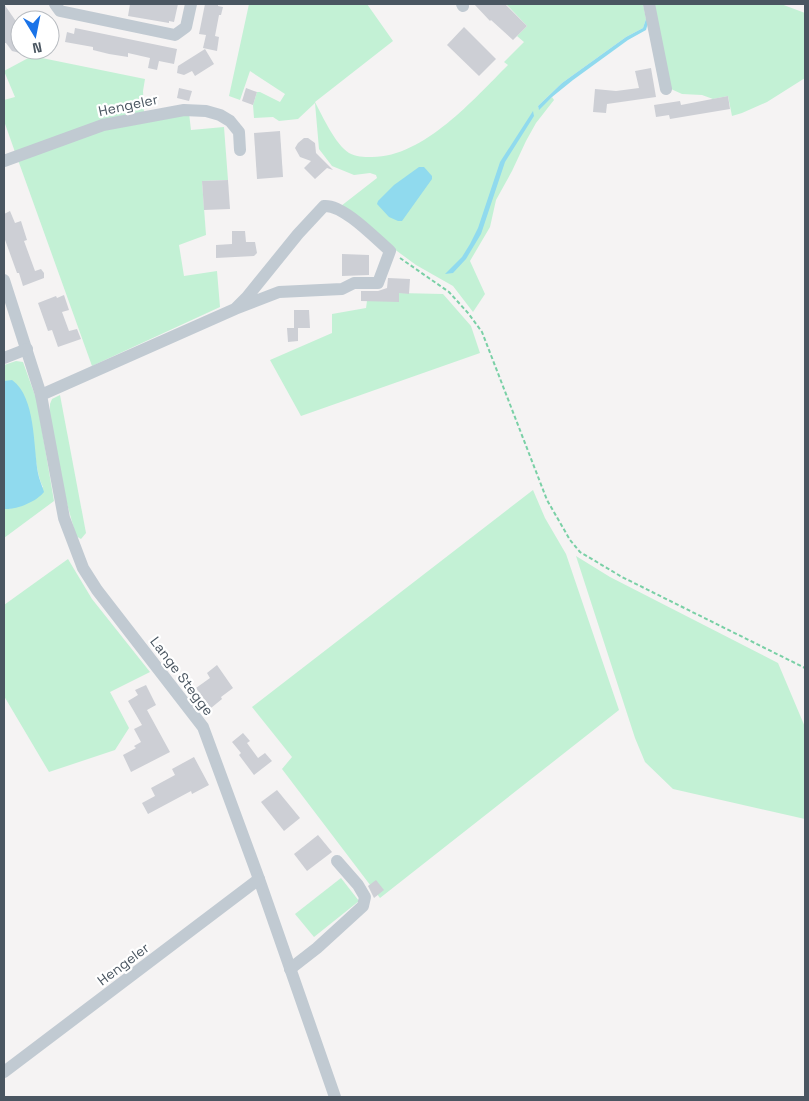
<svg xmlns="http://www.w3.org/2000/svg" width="809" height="1101" viewBox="0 0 809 1101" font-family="'Space Grotesk',sans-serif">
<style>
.green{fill:#c3f1d5}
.water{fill:#90daee}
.building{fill:#cdcfd5}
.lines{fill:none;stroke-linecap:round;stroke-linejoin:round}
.path{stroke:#7ad0a6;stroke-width:2;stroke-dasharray:4 2.5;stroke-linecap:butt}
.minor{stroke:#c1cad2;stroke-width:12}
.labels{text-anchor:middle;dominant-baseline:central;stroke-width:4.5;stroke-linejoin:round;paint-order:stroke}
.street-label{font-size:14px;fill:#4a5661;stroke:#fff}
</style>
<rect width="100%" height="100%" fill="#f5f3f3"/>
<!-- green -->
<g class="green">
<path d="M 249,4 L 367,4 L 393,41 L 315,102 C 323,117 335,144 349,153 C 356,157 364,157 371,157 C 423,158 474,99 508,65 L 504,62 L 524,42 L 517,36 L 527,26 L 506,4 L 643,4 L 646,19 L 643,28 L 626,37 L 562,83 L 538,106 L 539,109 L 552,97 L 554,100 L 536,123 L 526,141 L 512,171 L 496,200 L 490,227 L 470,261 L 485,294 L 473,312 L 453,286 L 416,265 L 382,240 L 341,206 L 377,178 L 376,175 L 370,173 L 354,175 L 332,166 L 319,149 L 315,103 L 298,119 L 279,121 L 273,117 L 254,118 L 253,105 L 257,92 L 260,92 L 280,102 L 285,94 L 250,71 L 240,100 L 229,96 Z"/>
<path d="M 653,4 L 781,4 L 805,13 L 805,78 L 767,102 L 742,113 L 732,116 L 728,96 L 713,99 L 702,95 L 682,94 L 671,89 Z"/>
<path d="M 32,56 L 145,79 L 143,91 L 144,113 L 15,152 L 4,121 L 4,100 L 15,97 L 4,71 Z"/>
<path d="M 189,113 L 191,130 L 224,127 L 228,180 L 202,181 L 206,235 L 179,245 L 184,276 L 217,271 L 220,307 L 92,366 L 18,160 L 115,125 Z"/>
<path d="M 399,293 L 443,294 L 471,326 L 480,353 L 301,416 L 270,360 L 332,333 L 332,314 L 366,308 L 367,301 L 399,301 Z"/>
<path d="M 16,361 L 23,362 L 37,401 L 54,501 L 4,538 L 4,509 L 10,509 L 43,487 C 30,460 37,398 12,381 L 4,381 L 4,365 Z"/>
<path d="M 60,395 L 86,533 L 81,539 L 76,536 L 66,500 L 50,415 L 50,404 L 52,399 Z"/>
<path d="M 533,490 L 545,518 L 566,554 L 619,710 L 380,898 L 282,769 L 292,757 L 252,707 Z"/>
<path d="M 576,556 L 610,577 L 778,663 L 805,727 L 805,819 L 673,789 L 645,762 L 635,738 Z"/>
<path d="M 68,559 L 92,599 L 150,672 L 110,692 L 129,728 L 115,750 L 49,772 L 4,696 L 4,605 Z"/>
<path d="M 341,878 L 359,901 L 314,937 L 295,914 Z"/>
</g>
<!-- water -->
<g class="water">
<path d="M 646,19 L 649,19 L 646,30 L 628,40 L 573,80 L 552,97 L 539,110 L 538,106 L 562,83 L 626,37 L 643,28 Z"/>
<path d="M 533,111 L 534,116 L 505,162 L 481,234 L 466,259 L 453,273 L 445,274 L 462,257 L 470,244 L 478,228 L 500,162 Z"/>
<path d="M 419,167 L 424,167 L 432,176 L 432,179 L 402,221 L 398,221 L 389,217 L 377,204 L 378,201 L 394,185 Z"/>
<path d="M 12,380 C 36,397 33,446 38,473 C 39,479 42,485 44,492 C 36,502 16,510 4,509 L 4,381 Z"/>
</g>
<!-- building -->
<g class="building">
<path d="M 4,4 L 20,27 L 20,53 L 12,51 L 6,43 L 4,43 Z"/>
<path d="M 130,4 L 178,4 L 174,22 L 169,21 L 169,23 L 128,16 Z"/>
<path d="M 205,4 L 218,4 L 218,6 L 223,7 L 221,15 L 219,15 L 215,36 L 219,37 L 217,51 L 203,48 L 206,35 L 199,34 Z"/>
<path d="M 474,4 L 505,4 L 527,26 L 513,40 L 491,20 L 490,21 Z"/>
<path d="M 464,27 L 496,59 L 479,76 L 447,45 Z"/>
<path d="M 75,28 L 177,49 L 174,64 L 159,61 L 157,70 L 148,68 L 150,58 L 128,53 L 128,57 L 109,54 L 93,50 L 93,47 L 65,42 L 67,32 L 74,34 Z"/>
<path d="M 205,49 L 214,64 L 195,76 L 192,71 L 184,75 L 177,73 L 178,66 Z"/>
<path d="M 651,68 L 656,97 L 607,104 L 606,113 L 593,112 L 595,89 L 616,91 L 639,88 L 635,71 Z"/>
<path d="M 179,88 L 192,91 L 189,101 L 177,98 Z"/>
<path d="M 246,88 L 257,92 L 253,105 L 242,101 Z"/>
<path d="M 728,96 L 730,109 L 670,119 L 669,115 L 656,117 L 654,105 L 680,101 L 681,105 Z"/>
<path d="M 280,131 L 283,177 L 257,179 L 254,133 Z"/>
<path d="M 304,138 L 308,138 L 315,143 L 316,153 L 333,170 L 327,168 L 315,179 L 304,168 L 311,161 L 300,157 L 295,148 L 298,143 Z"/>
<path d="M 228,180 L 230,209 L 204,210 L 202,181 Z"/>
<path d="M 10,211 L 15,223 L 21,221 L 27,240 L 24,241 L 35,271 L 41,269 L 44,273 L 44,278 L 23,286 L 19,273 L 17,273 L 4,237 L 4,214 Z"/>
<path d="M 232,231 L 245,231 L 246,242 L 255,242 L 257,253 L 254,256 L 216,258 L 216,245 L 232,244 Z"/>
<path d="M 342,254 L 369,255 L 369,275 L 342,276 Z"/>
<path d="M 388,278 L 410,279 L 409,294 L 399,293 L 399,302 L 361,301 L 361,291 L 378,291 L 387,288 Z"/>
<path d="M 64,295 L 69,310 L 62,312 L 69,331 L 77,329 L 81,339 L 58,347 L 52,330 L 48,331 L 38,303 L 56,296 L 57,298 Z"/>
<path d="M 294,310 L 309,310 L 310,328 L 298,328 L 298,341 L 288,342 L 287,328 L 294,328 Z"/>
<path d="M 217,665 L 233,688 L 221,697 L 222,699 L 211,708 L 196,688 L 210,678 L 207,673 Z"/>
<path d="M 146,685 L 156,705 L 147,710 L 170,752 L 131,772 L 123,755 L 136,748 L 134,746 L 141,742 L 134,729 L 142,725 L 128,701 L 138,695 L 135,690 Z"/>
<path d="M 243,733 L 250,741 L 247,743 L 258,758 L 265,753 L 272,761 L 254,775 L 239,755 L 241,753 L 232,742 Z"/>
<path d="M 194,757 L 209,785 L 192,794 L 191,791 L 148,814 L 142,803 L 155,796 L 151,788 L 175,775 L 172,769 Z"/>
<path d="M 277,790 L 300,818 L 284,831 L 261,802 Z"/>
<path d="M 318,835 L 332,852 L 307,871 L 294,854 Z"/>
<path d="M 376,880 L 384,890 L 374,898 L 368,886 Z"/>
</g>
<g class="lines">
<!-- path -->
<path class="path" d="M 400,258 L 449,292 L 468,313 L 482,332 L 547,500 L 570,540 L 580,552 L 622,577 L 805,668"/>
<!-- minor -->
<g class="minor">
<path d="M 55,4 L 60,11 L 175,35 L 186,27 L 191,4"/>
<path d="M 462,4 L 463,6"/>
<path d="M 649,4 L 666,89"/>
<path d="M 4,161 L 103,125 L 184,110 L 206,111 L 220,115 L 230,121 L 239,132 L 240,150"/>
<path d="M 4,280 L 41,395 L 64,518 L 83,568 L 97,590 L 203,727 L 259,879 L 335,1097"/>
<path d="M 4,358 L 27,349"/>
<path d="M 41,395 L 235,309 L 247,297 L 298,234 L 324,206 C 343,204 376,239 390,251 L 378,283 L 354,283 L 342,289 L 279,292 L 235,309"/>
<path d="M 290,969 L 317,948 L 363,906 L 365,897 L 358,885 L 337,861"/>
<path d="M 4,1072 L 259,879"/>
</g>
</g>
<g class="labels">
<!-- street labels -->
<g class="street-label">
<text transform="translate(128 105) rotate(-12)">Hengeler</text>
<text transform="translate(182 676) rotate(53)">Lange Stegge</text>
<text transform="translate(123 964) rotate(-37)">Hengeler</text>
</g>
</g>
<!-- border -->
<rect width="809" height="1101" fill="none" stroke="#4a5661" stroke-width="10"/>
<!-- north arrow -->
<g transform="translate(35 35) rotate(170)"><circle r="24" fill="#ffffff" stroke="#b7bbc0"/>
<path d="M0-4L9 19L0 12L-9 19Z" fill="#1a73e8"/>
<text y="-8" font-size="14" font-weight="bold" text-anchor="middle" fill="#4a5661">N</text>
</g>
</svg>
